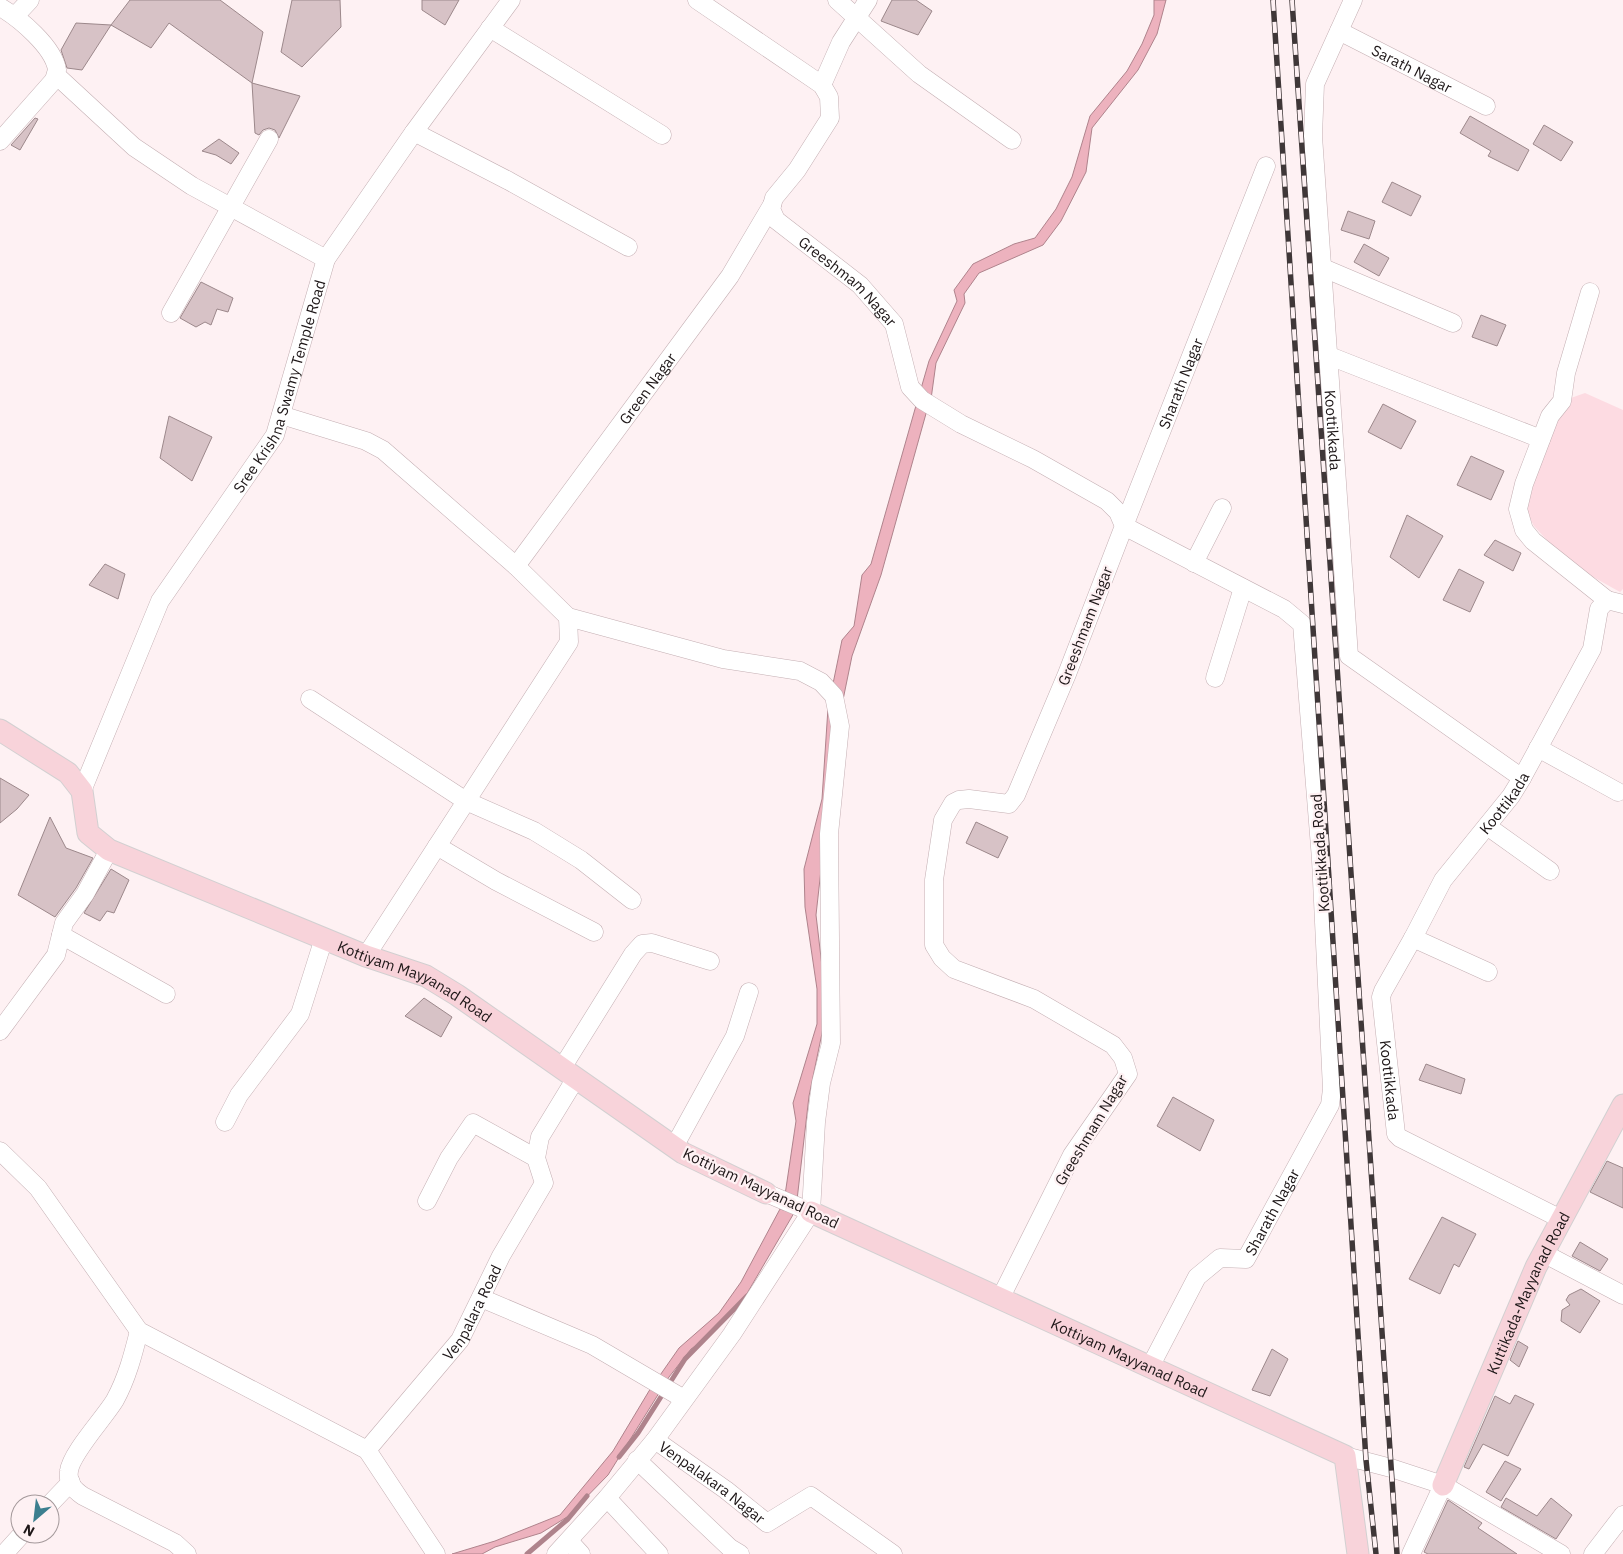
<svg xmlns="http://www.w3.org/2000/svg" width="1623" height="1554" viewBox="0 0 1623 1554" font-family="'IBM Plex Sans',sans-serif">
<style>
.green{fill:#fddbe2}
.water{fill:#edb2be;stroke:#af838c}
.lines{fill:none;stroke-linecap:round;stroke-linejoin:round}
.stream{stroke:#af838c;stroke-width:5}
.building{fill:#d7c2c6;stroke:#9c888b}
.minor-casing{stroke:#c4afb3;stroke-width:19}
.major-casing{stroke:#d2d0d1;stroke-width:23}
.minor{stroke:#fff;stroke-width:18}
.major{stroke:#f8d3da;stroke-width:21}
.rail-casing{stroke:#3f3738;stroke-width:5.5}
.rail{stroke:#fef1f3;stroke-width:4;stroke-dasharray:11;stroke-linecap:butt}
.labels{text-anchor:middle;dominant-baseline:central;stroke-width:4.5;stroke-linejoin:round;paint-order:stroke}
.street-label{font-size:15px;fill:#1d1617;stroke:#fef1f3}
</style>
<rect width="100%" height="100%" fill="#fef1f3"/>
<!-- green -->
<path class="green" d="M 1585,393 L 1623,410 L 1623,589 L 1620,592 L 1568,563 L 1534,526 L 1527,513 L 1530,484 L 1542,461 L 1559,411 L 1568,399 Z"/>
<!-- water -->
<g class="water">
<path d="M 1154,0 L 1166,0 L 1157,34 L 1138,70 L 1092,128 L 1086,172 L 1061,221 L 1043,245 L 979,273 L 964,294 L 965,303 L 936,363 L 931,399 L 920,392 L 929,361 L 957,301 L 954,290 L 973,264 L 1014,244 L 1035,238 L 1056,209 L 1072,177 L 1090,116 L 1127,71 L 1142,44 L 1154,15 Z"/>
<path d="M 917,402 L 927,410 L 881,575 L 852,656 L 836,734 L 816,915 L 827,1009 L 809,1096 L 797,1200 L 785,1195 L 796,1121 L 793,1103 L 817,1024 L 817,989 L 805,907 L 804,869 L 822,799 L 828,708 L 842,640 L 854,626 L 862,575 L 871,564 Z"/>
<path d="M 780,1209 L 794,1213 L 742,1302 L 706,1339 L 691,1349 L 669,1377 L 608,1475 L 567,1517 L 541,1533 L 495,1547 L 482,1554 L 452,1554 L 495,1541 L 560,1515 L 613,1451 L 649,1391 L 679,1348 L 719,1313 L 741,1282 Z"/>
</g>
<g class="lines">
<!-- stream -->
<g class="stream">
<path d="M 619,1457 L 638,1433 L 685,1359 L 747,1296"/>
<path d="M 527,1554 L 568,1519 L 587,1496"/>
</g>
</g>
<!-- building -->
<g class="building">
<path d="M 130,0 L 220,0 L 263,32 L 252,83 L 169,23 L 151,48 L 111,25 Z"/>
<path d="M 292,0 L 340,0 L 341,27 L 302,67 L 281,52 Z"/>
<path d="M 422,0 L 459,0 L 445,25 L 422,10 Z"/>
<path d="M 892,0 L 916,0 L 932,11 L 918,35 L 881,21 Z"/>
<path d="M 76,23 L 111,25 L 82,70 L 67,68 L 61,50 Z"/>
<path d="M 252,83 L 300,96 L 279,138 L 275,130 L 269,128 L 263,130 L 259,135 L 255,133 Z"/>
<path d="M 1470,116 L 1529,150 L 1518,171 L 1488,156 L 1491,151 L 1460,133 Z"/>
<path d="M 35,118 L 38,119 L 20,150 L 11,145 Z"/>
<path d="M 1544,125 L 1573,142 L 1561,161 L 1533,144 Z"/>
<path d="M 219,139 L 239,153 L 231,164 L 216,155 L 202,151 Z"/>
<path d="M 1392,182 L 1421,196 L 1411,216 L 1382,202 Z"/>
<path d="M 1348,211 L 1375,221 L 1369,239 L 1341,230 Z"/>
<path d="M 1364,244 L 1389,258 L 1379,276 L 1354,262 Z"/>
<path d="M 201,282 L 233,298 L 228,312 L 217,309 L 211,325 L 205,322 L 196,327 L 180,318 Z"/>
<path d="M 1481,315 L 1506,325 L 1497,346 L 1472,337 Z"/>
<path d="M 1383,404 L 1416,421 L 1401,449 L 1368,432 Z"/>
<path d="M 169,416 L 212,437 L 192,481 L 160,458 Z"/>
<path d="M 1471,456 L 1504,471 L 1491,500 L 1457,485 Z"/>
<path d="M 1407,515 L 1443,536 L 1419,578 L 1390,557 Z"/>
<path d="M 1495,540 L 1521,553 L 1513,571 L 1484,555 Z"/>
<path d="M 105,564 L 125,574 L 118,599 L 89,585 Z"/>
<path d="M 1459,569 L 1484,582 L 1470,612 L 1443,600 Z"/>
<path d="M 0,778 L 29,795 L 17,809 L 0,823 Z"/>
<path d="M 50,817 L 66,848 L 93,858 L 76,888 L 55,917 L 18,895 Z"/>
<path d="M 976,822 L 1008,837 L 998,858 L 966,843 Z"/>
<path d="M 111,869 L 129,880 L 114,913 L 107,911 L 100,921 L 84,913 Z"/>
<path d="M 424,998 L 452,1017 L 441,1037 L 405,1016 Z"/>
<path d="M 1426,1064 L 1465,1079 L 1461,1094 L 1419,1080 Z"/>
<path d="M 1173,1097 L 1214,1120 L 1200,1151 L 1157,1126 Z"/>
<path d="M 1607,1161 L 1623,1168 L 1623,1208 L 1590,1192 Z"/>
<path d="M 1442,1217 L 1476,1234 L 1459,1267 L 1454,1264 L 1440,1294 L 1409,1279 Z"/>
<path d="M 1580,1242 L 1608,1259 L 1600,1271 L 1572,1256 Z"/>
<path d="M 1581,1289 L 1600,1301 L 1580,1333 L 1561,1321 L 1562,1310 L 1570,1305 L 1566,1300 L 1569,1295 Z"/>
<path d="M 1518,1341 L 1528,1347 L 1519,1367 L 1510,1360 Z"/>
<path d="M 1272,1349 L 1288,1359 L 1270,1396 L 1252,1390 Z"/>
<path d="M 1515,1395 L 1534,1404 L 1508,1456 L 1483,1444 L 1469,1469 L 1464,1467 L 1495,1396 L 1510,1404 Z"/>
<path d="M 1505,1461 L 1521,1469 L 1501,1501 L 1486,1492 Z"/>
<path d="M 1506,1498 L 1537,1516 L 1551,1498 L 1572,1515 L 1556,1539 L 1501,1507 Z"/>
<path d="M 1448,1500 L 1482,1523 L 1478,1528 L 1517,1554 L 1428,1554 L 1424,1552 Z"/>
</g>
<g class="lines">
<defs>
<g id="minor">
<path id="s1" d="M 697,0 L 822,85 L 829,97 L 830,118 L 797,170 L 774,198 L 771,209 L 776,220 L 860,285 L 894,324 L 910,387 L 922,400 L 961,424 L 1033,459 L 1107,501 L 1118,512 L 1124,526 L 1067,674 L 1016,795 L 1009,804 L 969,799 L 959,800 L 953,803 L 943,820 L 934,880 L 934,945 L 942,958 L 954,969 L 1034,999 L 1113,1045 L 1123,1058 L 1128,1074 L 1072,1155 L 1000,1299"/>
<path d="M 837,0 L 919,74 L 1012,140"/>
<path id="s2" d="M 1353,0 L 1315,84 L 1313,136 L 1349,656 L 1522,778"/>
<path d="M 0,7 C 19,18 54,47 57,70 L 54,80 L 0,141"/>
<path d="M 15,16 L 30,0"/>
<path d="M 490,28 L 662,135"/>
<path id="s3" d="M 1339,31 L 1486,106"/>
<path d="M 56,75 L 134,147 L 192,186 L 326,259"/>
<path d="M 822,85 L 841,42 L 868,0"/>
<path d="M 414,132 L 509,181 L 628,247"/>
<path d="M 1321,267 L 1453,323"/>
<path d="M 1590,292 L 1566,373 L 1562,401 L 1550,416 L 1524,484 L 1518,509 L 1524,530 L 1533,541 L 1607,600"/>
<path d="M 171,313 L 269,139"/>
<path d="M 1327,355 L 1541,439"/>
<path d="M 281,415 L 366,441 L 383,450 L 516,566 L 568,617 L 723,659 L 800,671 L 821,682 L 834,696 L 840,726 L 829,834 L 831,1043 L 821,1083 L 816,1122 L 811,1212 L 732,1334 L 655,1440 L 607,1498 L 556,1554"/>
<path d="M 1194,563 L 1222,508"/>
<path id="s4" d="M 516,566 L 730,276 L 772,205"/>
<path d="M 1215,678 L 1243,588"/>
<path d="M 310,699 L 466,801 L 534,831 L 581,860 L 632,900"/>
<path d="M 1538,748 L 1618,792"/>
<path id="s5" d="M 82,791 L 160,601 L 275,435 L 326,259 L 414,132 L 511,0"/>
<path d="M 1487,826 L 1550,871"/>
<path d="M 437,846 L 496,881 L 594,932"/>
<path d="M 61,935 L 166,994"/>
<path id="s6" d="M 1413,938 L 1383,991 L 1381,997 L 1396,1134 L 1400,1138 L 1561,1219"/>
<path d="M 366,956 L 569,642 L 568,617"/>
<path id="s7" d="M 1488,972 L 1413,938 L 1443,880 L 1511,796 L 1522,778 L 1592,649 L 1599,609 L 1607,600 L 1623,604"/>
<path d="M 0,1031 L 56,955 L 64,923 L 85,894 L 109,850"/>
<path d="M 562,1068 L 633,954 L 642,944 L 652,943 L 710,961"/>
<path d="M 225,1122 L 239,1095 L 300,1014 L 324,938"/>
<path d="M 674,1147 L 735,1036 L 749,992"/>
<path d="M 0,1151 L 38,1188 L 139,1331 L 367,1450 L 436,1554"/>
<path d="M 766,1193 L 811,1212"/>
<path d="M 427,1201 L 449,1158 L 473,1123 L 536,1158"/>
<path d="M 1543,1253 L 1623,1295"/>
<path d="M 481,1298 L 592,1345 L 684,1399"/>
<path d="M 139,1331 C 133,1355 127,1378 115,1400 C 105,1417 71,1453 69,1471 C 67,1483 74,1490 83,1496 L 175,1543 L 187,1554"/>
<path id="s8" d="M 1150,1367 L 1197,1277 L 1220,1258 L 1246,1259 L 1330,1105 L 1332,1089 L 1321,859 L 1302,624 L 1284,609 L 1124,526 L 1266,166"/>
<path id="s9" d="M 655,1440 L 726,1490 L 767,1523 L 811,1496 L 893,1554"/>
<path id="s10" d="M 367,1450 L 460,1340 L 501,1256 L 544,1183 L 536,1158 L 540,1137 L 576,1078"/>
<path d="M 1345,1456 L 1391,1468 L 1443,1485 L 1561,1554"/>
<path d="M 637,1460 L 730,1548 L 740,1554"/>
<path d="M 607,1498 L 659,1554"/>
<path d="M 50,1504 L 71,1482"/>
<path d="M 569,1541 L 581,1554"/>
<path d="M 4,1554 L 22,1534"/>
<path d="M 1411,1554 L 1443,1485"/>
<path d="M 1593,1554 L 1623,1515"/>
</g>
<g id="major">
<path id="s11" d="M 0,730 L 68,773 L 82,791 L 88,833 L 109,850 L 366,956 L 426,976 L 457,995 L 683,1153 L 766,1193"/>
<path id="s12" d="M 811,1212 L 1345,1456 L 1358,1554"/>
<path id="s13" d="M 1443,1485 L 1536,1267 L 1623,1105"/>
</g>
</defs>
<!-- minor casing -->
<use href="#minor" class="minor-casing"/>
<!-- major casing -->
<use href="#major" class="major-casing"/>
<!-- minor -->
<use href="#minor" class="minor"/>
<!-- major -->
<use href="#major" class="major"/>
<defs>
<g id="rail">
<path d="M 1273,0 L 1366,1460 L 1376,1554"/>
<path d="M 1292,0 L 1397,1554"/>
</g>
</defs>
<!-- rail casing -->
<use href="#rail" class="rail-casing"/>
<!-- rail -->
<use href="#rail" class="rail"/>
</g>
<g class="labels">
<!-- street labels -->
<g class="street-label">
<text stroke="none"><textPath href="#s3" startOffset="82">Sarath Nagar</textPath></text>
<text stroke="none"><textPath href="#s1" startOffset="402">Greeshmam Nagar</textPath></text>
<text stroke="none"><textPath href="#s8" startOffset="1172">Sharath Nagar</textPath></text>
<text stroke="none"><textPath href="#s5" startOffset="454">Sree Krishna Swamy Temple Road</textPath></text>
<text stroke="none"><textPath href="#s4" startOffset="221">Green Nagar</textPath></text>
<text stroke="none"><textPath href="#s2" startOffset="439">Koottikkada</textPath></text>
<text transform="translate(1085 626) rotate(-69)">Greeshmam Nagar</text>
<text stroke="none"><textPath href="#s7" startOffset="246">Koottikada</textPath></text>
<text transform="translate(1320 853) rotate(-94)">Koottikkada Road</text>
<text stroke="none"><textPath href="#s11" startOffset="506">Kottiyam Mayyanad Road</textPath></text>
<text stroke="none"><textPath href="#s6" startOffset="151">Koottikkada</textPath></text>
<text transform="translate(1091 1130) rotate(-59)">Greeshmam Nagar</text>
<text transform="translate(761 1188) rotate(25)">Kottiyam Mayyanad Road</text>
<text stroke="none"><textPath href="#s8" startOffset="211">Sharath Nagar</textPath></text>
<text stroke="none"><textPath href="#s13" startOffset="210">Kuttikada-Mayyanad Road</textPath></text>
<text stroke="none"><textPath href="#s10" startOffset="174">Venpalara Road</textPath></text>
<text stroke="none"><textPath href="#s12" startOffset="350">Kottiyam Mayyanad Road</textPath></text>
<text stroke="none"><textPath href="#s9" startOffset="71">Venpalakara Nagar</textPath></text>
</g>
</g>
<!-- north arrow -->
<g transform="translate(35 1519) rotate(208)"><circle r="24" fill="#fef1f3" stroke="#a4999b"/>
<path d="M0-4L9 19L0 12L-9 19Z" fill="#3c7f8f"/>
<text y="-8" font-size="14" font-weight="bold" text-anchor="middle" fill="#1d1617">N</text>
</g>
</svg>
